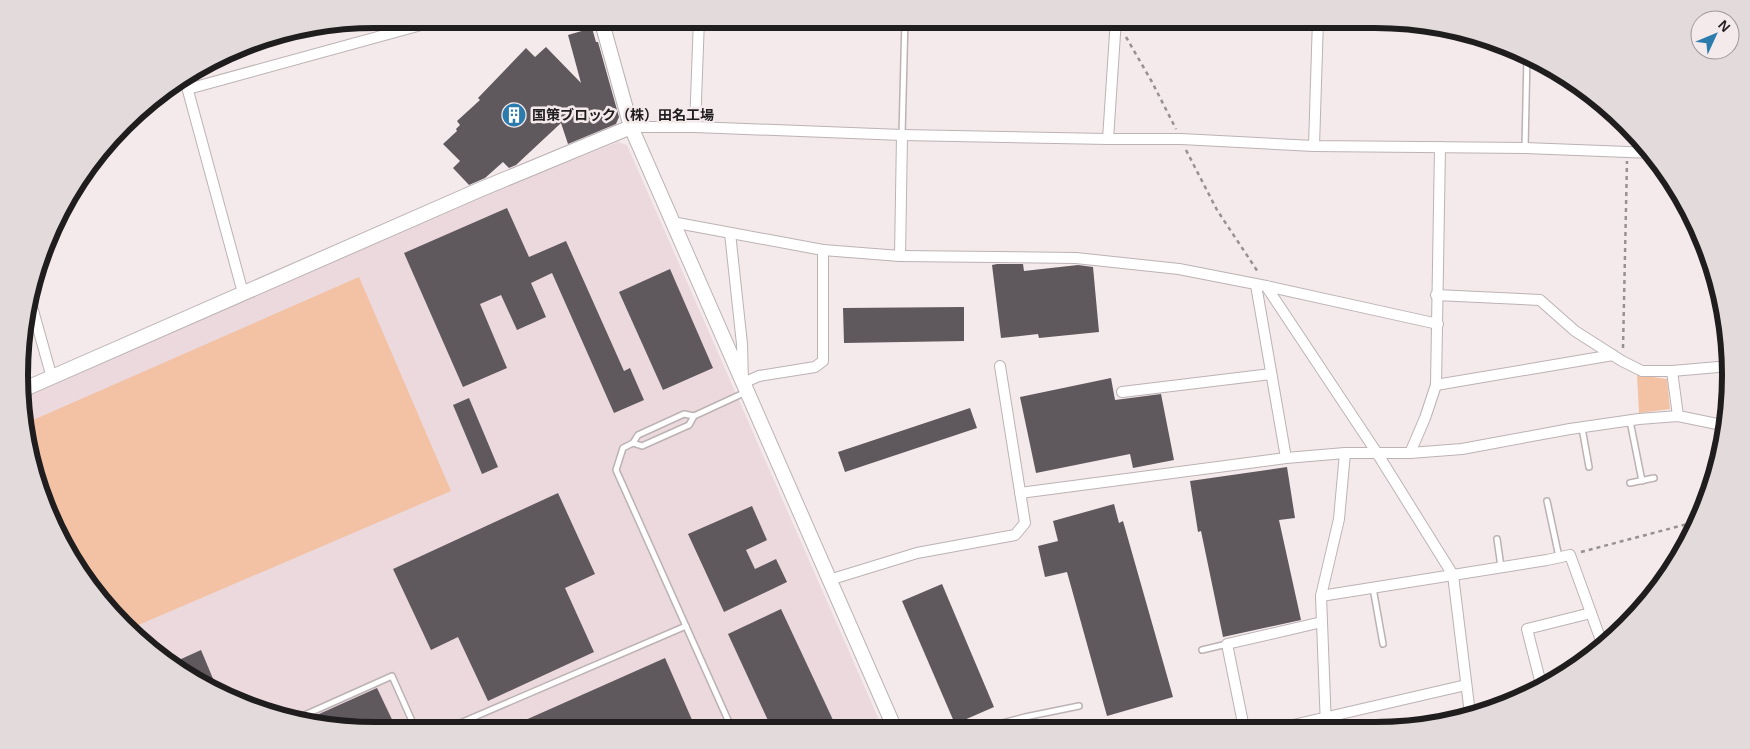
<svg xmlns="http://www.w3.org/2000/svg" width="1750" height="749" viewBox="0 0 1750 749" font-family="Helvetica,'Noto Sans JP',sans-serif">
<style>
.built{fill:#ebd9dd}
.green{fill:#f3c1a3}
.building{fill:#5f585d}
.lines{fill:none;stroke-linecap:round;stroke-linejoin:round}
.service-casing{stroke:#bcb2b4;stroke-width:8}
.minor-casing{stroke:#bcb2b4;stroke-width:12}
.tertiary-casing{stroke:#bcb2b4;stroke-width:16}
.path{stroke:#989193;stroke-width:2.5;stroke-dasharray:4 4;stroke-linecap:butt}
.service{stroke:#fff;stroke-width:5}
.minor{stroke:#fff;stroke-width:10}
.tertiary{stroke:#fff;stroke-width:14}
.labels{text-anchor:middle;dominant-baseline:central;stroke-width:5;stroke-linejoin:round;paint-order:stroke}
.poi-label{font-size:14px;font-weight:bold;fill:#201d1e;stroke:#f4eaec;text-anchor:start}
.rim{fill:none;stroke:#201d1e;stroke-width:6}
</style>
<rect width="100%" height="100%" fill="#f4eaec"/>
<!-- built -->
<path class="built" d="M 618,142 L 627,145 L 883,729 L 375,730 L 260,711 L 197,683 L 140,642 L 66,552 L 26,444 L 21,397 L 496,191 Z"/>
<!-- green -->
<g class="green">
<path d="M 359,277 L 451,491 L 129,629 L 66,552 L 26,444 L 24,424 Z"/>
<path d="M 1637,375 L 1667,379 L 1670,409 L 1639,413 Z"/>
</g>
<!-- building -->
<g class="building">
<path d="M 592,28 L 596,42 L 598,42 L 619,117 L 616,124 L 568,144 L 561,123 L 516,165 L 509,168 L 503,162 L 485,178 L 469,185 L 453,168 L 460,161 L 443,144 L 457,131 L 456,129 L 460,125 L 457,121 L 480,100 L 478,98 L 526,48 L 535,57 L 546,47 L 581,83 L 568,35 Z"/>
<path d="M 507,208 L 529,257 L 566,241 L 624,371 L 630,368 L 644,400 L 614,413 L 552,273 L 531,283 L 546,317 L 517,330 L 501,295 L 480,304 L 507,368 L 463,387 L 404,253 Z"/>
<path d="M 997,264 L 1023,264 L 1024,271 L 1078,265 L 1093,267 L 1099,332 L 1039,338 L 1038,334 L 1001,338 L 992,265 Z"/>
<path d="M 670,269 L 713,368 L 663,390 L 619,292 Z"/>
<path d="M 964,307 L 964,341 L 844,343 L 843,308 Z"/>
<path d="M 1111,378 L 1115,400 L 1161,394 L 1174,460 L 1133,468 L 1130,454 L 1036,473 L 1020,397 Z"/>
<path d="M 469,398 L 498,467 L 482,474 L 453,405 Z"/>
<path d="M 970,408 L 977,428 L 845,472 L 838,452 Z"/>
<path d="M 1287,467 L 1295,518 L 1279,520 L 1301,620 L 1223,637 L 1201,531 L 1198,532 L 1190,481 Z"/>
<path d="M 558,493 L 595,574 L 565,588 L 594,652 L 488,701 L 458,637 L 431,650 L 393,569 Z"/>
<path d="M 1114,504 L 1119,523 L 1123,521 L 1173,697 L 1107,716 L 1067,572 L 1045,577 L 1038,546 L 1058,541 L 1053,521 Z"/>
<path d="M 752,506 L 767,540 L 746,550 L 755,569 L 776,559 L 787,582 L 724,612 L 688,534 Z"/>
<path d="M 942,584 L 994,707 L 955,724 L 902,601 Z"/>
<path d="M 781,609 L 833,720 L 837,729 L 772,729 L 728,634 Z"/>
<path d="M 201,650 L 219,693 L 197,683 L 170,664 Z"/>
<path d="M 665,658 L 696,729 L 503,730 Z"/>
<path d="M 377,688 L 397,730 L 374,730 L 308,719 Z"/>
</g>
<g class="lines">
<defs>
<g id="service">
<path d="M 902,135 L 905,19"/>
<path d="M 1525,148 L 1527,55"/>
<path d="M 694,416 L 684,414 L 638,435 L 633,443 L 623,448 L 616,470 L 732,729"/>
<path d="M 1630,421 L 1642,481"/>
<path d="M 1582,428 L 1589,467"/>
<path d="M 633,443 L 642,446 L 689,425 L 694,416 L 746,392"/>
<path d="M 1630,483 L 1654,478"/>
<path d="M 1547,501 L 1559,557"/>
<path d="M 1497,539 L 1501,567"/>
<path d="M 1373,588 L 1383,644"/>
<path d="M 1202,650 L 1227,644"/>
<path d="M 298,718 L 392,676 L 416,730"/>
<path d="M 983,728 L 1025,717 L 1079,706"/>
<path d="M 444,730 L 686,626"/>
</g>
<g id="minor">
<path d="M 383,19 L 387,34"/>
<path d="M 184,76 L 243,293"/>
<path d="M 188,89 L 443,19"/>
<path d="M 631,127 L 695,127 L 902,135 L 1108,139 L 1181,139 L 1314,146 L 1525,148 L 1653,153"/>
<path d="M 695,127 L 699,19"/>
<path d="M 1108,139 L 1116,19"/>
<path d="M 1314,146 L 1318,19"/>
<path d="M 672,222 L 823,250 L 900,256 L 902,135"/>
<path d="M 730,233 L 742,344 L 743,383 L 759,376 L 815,367 L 823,361 L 823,250"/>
<path d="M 900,256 L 1076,258 L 1179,269 L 1266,286 L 1438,324"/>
<path d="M 1256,285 L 1286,458"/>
<path d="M 1266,286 L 1377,453 L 1453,575 L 1470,714"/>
<path d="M 1436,295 L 1540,300 L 1575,331 L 1622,361 L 1642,371 L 1672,371 L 1730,366"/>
<path d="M 29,296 L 52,378"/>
<path d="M 1672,371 L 1678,416"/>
<path d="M 1436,385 L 1613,355"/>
<path d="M 1122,392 L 1271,374"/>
<path d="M 1410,453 L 1425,418 L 1436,385 L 1440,147"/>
<path d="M 1020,493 L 1286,458 L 1345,453 L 1410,453 L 1462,449 L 1570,429 L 1639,419 L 1678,416 L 1727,426"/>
<path d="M 829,580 L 917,553 L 1015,535 L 1025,523 L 1000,366"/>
<path d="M 1321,596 L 1547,560 L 1570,555 L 1603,646"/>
<path d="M 1547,683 L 1541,684 L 1527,629 L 1591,613"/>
<path d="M 1326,727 L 1321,596 L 1339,519 L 1345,453"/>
<path d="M 1244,728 L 1227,644 L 1322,622"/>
<path d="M 1280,728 L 1466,685"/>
</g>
<g id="tertiary">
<path d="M 601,19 L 631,127 L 895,729"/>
<path d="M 20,391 L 479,190 L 631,127"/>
</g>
</defs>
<!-- service casing -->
<use href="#service" class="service-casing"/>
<!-- minor casing -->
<use href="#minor" class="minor-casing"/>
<!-- tertiary casing -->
<use href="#tertiary" class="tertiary-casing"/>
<!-- path -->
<g class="path">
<path d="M 1126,37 L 1152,82 L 1176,129"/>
<path d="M 1186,150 L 1217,210 L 1258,272"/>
<path d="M 1623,348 L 1627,161"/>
<path d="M 1581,552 L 1695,522"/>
</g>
<!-- service -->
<use href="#service" class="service"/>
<!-- minor -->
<use href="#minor" class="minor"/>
<!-- tertiary -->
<use href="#tertiary" class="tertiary"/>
</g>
<!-- icons -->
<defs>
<symbol id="building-disc" viewBox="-11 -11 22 22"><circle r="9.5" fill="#2b7bad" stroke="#f4eaec"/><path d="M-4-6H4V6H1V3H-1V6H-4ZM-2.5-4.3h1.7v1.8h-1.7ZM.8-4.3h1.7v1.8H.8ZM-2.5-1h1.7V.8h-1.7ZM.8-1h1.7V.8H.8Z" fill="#fff"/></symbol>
</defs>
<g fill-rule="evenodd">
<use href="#building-disc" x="500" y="101" width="28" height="28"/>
</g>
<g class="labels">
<!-- poi labels -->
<g class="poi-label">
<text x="532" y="115">国策ブロック（株）田名工場</text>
</g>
</g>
<!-- crop -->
<path d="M0 0H1750V749H0ZM375 28H1375A347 347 0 0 1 1722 375V375A347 347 0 0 1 1375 722H375A347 347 0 0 1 28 375V375A347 347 0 0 1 375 28Z" fill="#e3dadc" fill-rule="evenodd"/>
<path class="rim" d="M375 28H1375A347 347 0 0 1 1722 375V375A347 347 0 0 1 1375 722H375A347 347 0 0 1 28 375V375A347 347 0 0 1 375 28Z"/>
<!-- north arrow -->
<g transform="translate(1715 35) rotate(46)"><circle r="24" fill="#f4eaec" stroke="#9f989a"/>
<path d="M0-4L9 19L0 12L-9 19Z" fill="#2b7bad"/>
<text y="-8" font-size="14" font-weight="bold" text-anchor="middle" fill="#201d1e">N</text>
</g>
</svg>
